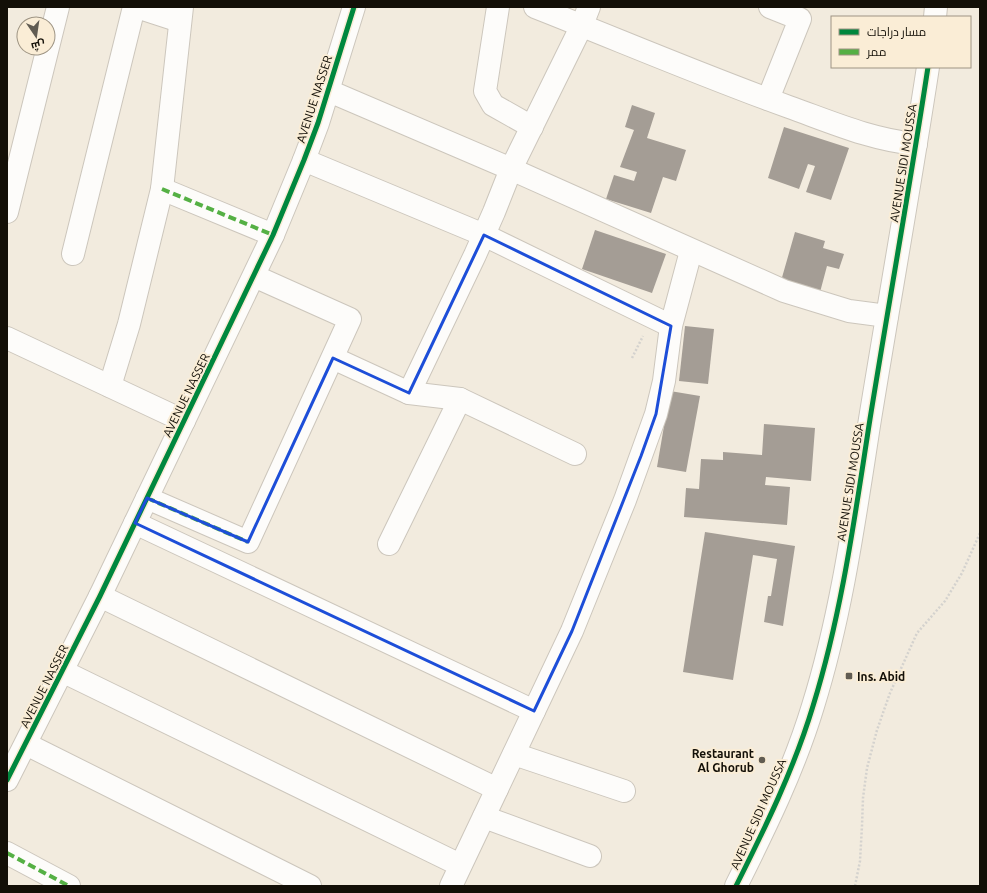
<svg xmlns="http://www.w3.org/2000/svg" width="987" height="893" viewBox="0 0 987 893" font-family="Ubuntu,Cairo,sans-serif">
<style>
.building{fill:#a49d95}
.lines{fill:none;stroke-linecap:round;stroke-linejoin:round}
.minor-casing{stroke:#ccc6bc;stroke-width:24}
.path{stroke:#d4d2ce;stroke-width:2.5;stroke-dasharray:2 2;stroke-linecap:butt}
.minor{stroke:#fdfcfa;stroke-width:22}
.quiet{stroke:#55b044;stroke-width:4;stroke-dasharray:8 4;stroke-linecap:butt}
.cycleway-casing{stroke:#faedd6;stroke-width:8}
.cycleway{stroke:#00873e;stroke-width:5}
.marked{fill:none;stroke:#1d4ed8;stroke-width:3;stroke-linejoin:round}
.poi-dot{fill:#615c52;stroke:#faedd6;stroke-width:1.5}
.labels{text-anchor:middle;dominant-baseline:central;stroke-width:4;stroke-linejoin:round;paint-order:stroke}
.street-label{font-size:12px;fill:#130f07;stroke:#faedd6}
.poi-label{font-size:12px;font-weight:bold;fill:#130f07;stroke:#faedd6;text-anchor:start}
</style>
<rect width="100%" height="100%" fill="#f2ebde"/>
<!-- building -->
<g class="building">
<path d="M 632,105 L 655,113 L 647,138 L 686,150 L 676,181 L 663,177 L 651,213 L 606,199 L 614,175 L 634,181 L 637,172 L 620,167 L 634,130 L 625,127 Z"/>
<path d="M 784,127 L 849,148 L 831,200 L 806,192 L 815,166 L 808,164 L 799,189 L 768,178 Z"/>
<path d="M 595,230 L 666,254 L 652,293 L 582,269 Z"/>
<path d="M 795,232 L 825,241 L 823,248 L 844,254 L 839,269 L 827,266 L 819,296 L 781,281 Z"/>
<path d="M 685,326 L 714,329 L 708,384 L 679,381 Z"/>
<path d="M 670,391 L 700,396 L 686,472 L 657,467 Z"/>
<path d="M 764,424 L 815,428 L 811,481 L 766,477 L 765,485 L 790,487 L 787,525 L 684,517 L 686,488 L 699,489 L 701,459 L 723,460 L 723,452 L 762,455 Z"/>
<path d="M 705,532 L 795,546 L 783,626 L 764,622 L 768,596 L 771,596 L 777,559 L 753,555 L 733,680 L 683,672 Z"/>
</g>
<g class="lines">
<defs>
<g id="minor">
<path d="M 137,7 L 180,21"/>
<path d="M 498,7 L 485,91 L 493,105 L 532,127"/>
<path d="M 535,7 C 619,40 703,76 789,107 C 831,122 872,140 916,144"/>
<path d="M 935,17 L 936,7"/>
<path d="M 329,91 L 511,169 L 784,291 L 849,311 L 887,316"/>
<path d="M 768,99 L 800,19 L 770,7"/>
<path d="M 304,160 L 484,235 L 671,326"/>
<path d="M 162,189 L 273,235"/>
<path d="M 7,212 L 58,7"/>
<path d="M 73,254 L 134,7"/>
<path d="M 7,338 L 184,421"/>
<path d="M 333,358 L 409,393 L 460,399 L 575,454"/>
<path d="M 110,386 L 129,324 L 162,189 L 182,7"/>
<path d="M 409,393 L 475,255 L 494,212 L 511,169 L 582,25 L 589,7"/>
<path d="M 147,498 L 248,542 L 350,319 L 254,276"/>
<path d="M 135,523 L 534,711"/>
<path d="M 389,544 L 460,399"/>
<path d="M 100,596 L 497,789"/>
<path d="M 62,671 L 460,865"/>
<path d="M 26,744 L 310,886"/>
<path d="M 514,754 L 624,791"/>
<path d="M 7,780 L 100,596 L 273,235 L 304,160 L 318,123 L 354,7"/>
<path d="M 484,817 L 590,856"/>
<path d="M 7,853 L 69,886"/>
<path d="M 451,886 L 572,631 L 625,500 L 656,414 L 664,381 L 671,326 L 691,251"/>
<path d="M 736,886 C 765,828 794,769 813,706 C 842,613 855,515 870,419 C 889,302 910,185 928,67"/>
</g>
</defs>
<!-- minor casing -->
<use href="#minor" class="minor-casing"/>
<!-- path -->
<g class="path">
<path d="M 632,358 L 643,336"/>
<path d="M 855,886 L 860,861 L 862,826 L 863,798 L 867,768 L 877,730 L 890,693 L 917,633 L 945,601 L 962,573 L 980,533"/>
</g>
<!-- minor -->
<use href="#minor" class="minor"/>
<!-- quiet -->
<g class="quiet">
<path d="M 162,189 L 273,235"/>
<path d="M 147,498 L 248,542"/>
<path d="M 7,853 L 69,886"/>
</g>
<defs>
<g id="cycleway">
<path d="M 7,780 L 100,596 L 273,235 L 304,160 L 318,123 L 354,7"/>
<path d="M 736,886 C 765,828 794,769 813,706 C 842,613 855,515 870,419 C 889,302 910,185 928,67"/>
</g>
</defs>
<!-- cycleway casing -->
<use href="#cycleway" class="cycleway-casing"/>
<!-- cycleway -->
<use href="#cycleway" class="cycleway"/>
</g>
<!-- marked area -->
<path class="marked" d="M 484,235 L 671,326 L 656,414 L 641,456 L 572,631 L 534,711 L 135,523 L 147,498 L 248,542 L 333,358 L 409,393 Z"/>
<!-- markers -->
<g class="poi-dot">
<rect x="845" y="672" width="8" height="8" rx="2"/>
<circle cx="762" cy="760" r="4"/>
</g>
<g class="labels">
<!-- street labels -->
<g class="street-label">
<text transform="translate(314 99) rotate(-72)">AVENUE NASSER</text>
<text transform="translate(903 163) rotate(-81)">AVENUE SIDI MOUSSA</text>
<text transform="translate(186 395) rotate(-64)">AVENUE NASSER</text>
<text transform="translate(850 482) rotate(-81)">AVENUE SIDI MOUSSA</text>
<text transform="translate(44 686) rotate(-63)">AVENUE NASSER</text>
<text transform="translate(758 814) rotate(-66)">AVENUE SIDI MOUSSA</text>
</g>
<!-- poi labels -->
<g class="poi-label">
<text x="857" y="676">Ins. Abid</text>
<text x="754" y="753" text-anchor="end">Restaurant<tspan x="754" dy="14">Al Ghorub</tspan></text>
</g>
</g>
<!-- border -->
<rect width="987" height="893" fill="none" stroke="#130f07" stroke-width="16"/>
<!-- legend -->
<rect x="831" y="16" width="140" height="52" fill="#faedd6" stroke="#9e9483"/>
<rect x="839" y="29" width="20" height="6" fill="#00873e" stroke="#9e9483"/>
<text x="867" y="36" font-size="12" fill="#130f07">مسار دراجات</text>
<rect x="839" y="49" width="20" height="6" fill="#55b044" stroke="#9e9483"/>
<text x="867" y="56" font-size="12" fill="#130f07">ممر</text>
<!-- north arrow -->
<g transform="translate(36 36) rotate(167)"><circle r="19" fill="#faedd6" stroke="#9e9483"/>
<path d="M0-3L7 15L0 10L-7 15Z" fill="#615c52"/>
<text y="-6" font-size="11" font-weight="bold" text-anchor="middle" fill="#130f07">ش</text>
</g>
</svg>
